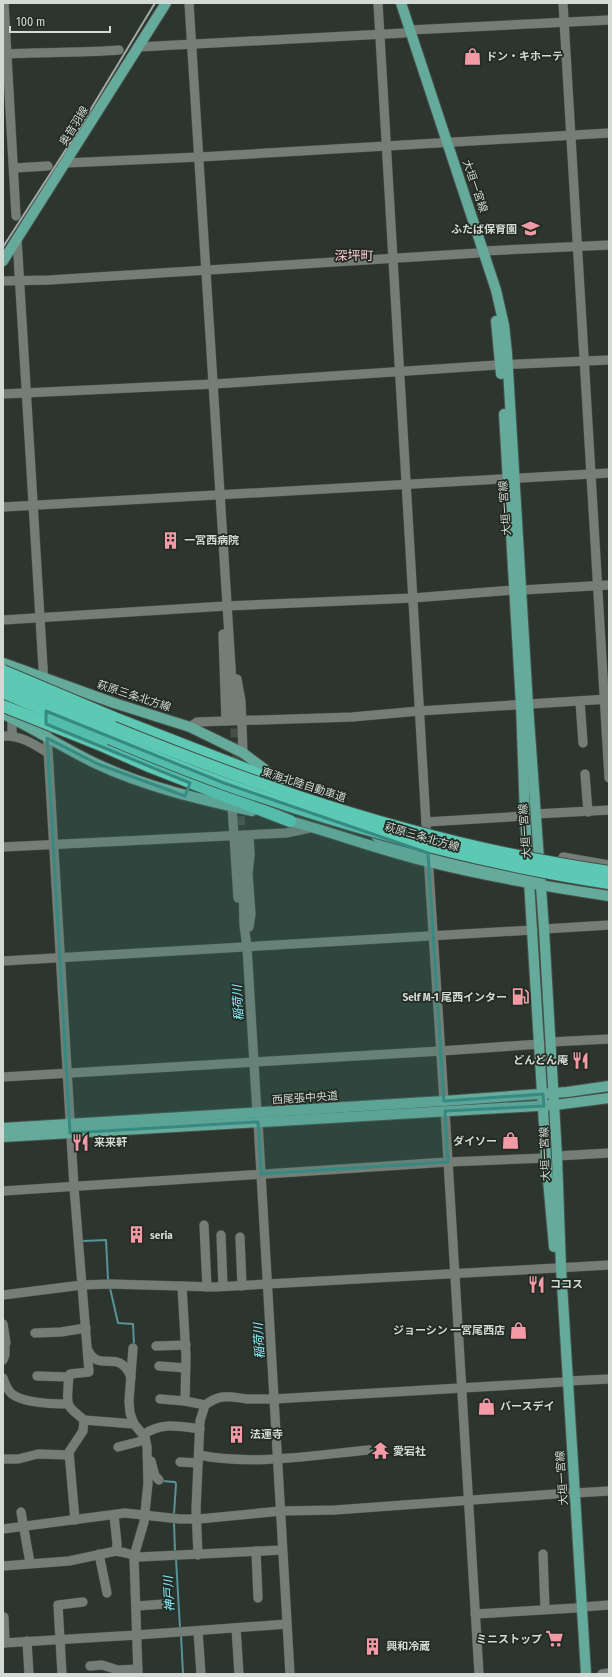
<svg xmlns="http://www.w3.org/2000/svg" width="612" height="1677" viewBox="0 0 612 1677" font-family="'Fira Sans Condensed','Noto Sans JP',sans-serif">
<style>
.lines{fill:none;stroke-linecap:round;stroke-linejoin:round}
.stream{stroke:#589399;stroke-width:2}
.minor-tunnel{stroke:#454e47;stroke-width:9;stroke-dasharray:9 4.5;stroke-linecap:butt}
.minor-casing{stroke:#49514b;stroke-width:10}
.major-casing{stroke:#49514b;stroke-width:12}
.highway-casing{stroke:#49514b;stroke-width:14}
.minor{stroke:#747e76;stroke-width:9}
.major{stroke:#65ab9b;stroke-width:10}
.highway{stroke:#5bc9b4;stroke-width:12}
.rail{stroke:#a3a9a4;stroke-width:2}
.highway-bridge-casing{stroke:#49514b;stroke-width:14;stroke-linecap:butt}
.highway-bridge{stroke:#5bc9b4;stroke-width:12}
.marked{fill:#368a82;fill-opacity:0.2;stroke:#368a82;stroke-width:3;stroke-linejoin:round}
.labels{text-anchor:middle;dominant-baseline:central;stroke-width:3.5;stroke-linejoin:round;paint-order:stroke}
.poi-label{font-size:11px;font-weight:bold;fill:#d3d9d4;stroke:#222b24;text-anchor:start}
.street-label{font-size:11px;fill:#d3d9d4;stroke:#222b24}
.water-label{font-size:12px;font-style:italic;fill:#8aeefc;stroke:#222b24}
.quarter-label{font-size:13px;fill:#fec9d0;stroke:#222b24}
</style>
<rect width="100%" height="100%" fill="#2c352e"/>
<g class="lines">
<!-- stream -->
<g class="stream">
<path d="M 83,1241 L 106,1240 L 108,1279"/>
<path d="M 110,1288 L 118,1323 L 133,1324 L 134,1345"/>
<path d="M 162,1481 L 175,1482 L 176,1484 L 174,1514"/>
<path d="M 174,1521 L 175,1552"/>
<path d="M 176,1559 L 180,1628"/>
<path d="M 181,1635 L 183,1674"/>
</g>
<!-- minor-tunnel -->
<g class="minor-tunnel">
<path d="M 234,715 L 237,770"/>
<path d="M 239,803 L 242,841"/>
</g>
<defs>
<g id="minor">
<path d="M 4,3 L 16,216"/>
<path d="M 189,3 L 234,715"/>
<path d="M 378,3 L 427,840"/>
<path d="M 563,3 L 609,778"/>
<path d="M 410,30 L 609,20"/>
<path d="M 138,47 L 404,33"/>
<path d="M 7,54 C 44,52 82,53 119,50"/>
<path d="M 65,163 L 200,157 L 609,133"/>
<path d="M 14,168 L 48,166"/>
<path d="M 17,239 L 44,684"/>
<path d="M 484,251 L 609,245"/>
<path d="M 3,281 L 49,280 L 478,253"/>
<path d="M 3,394 L 214,384 L 497,365 L 609,360"/>
<path d="M 3,507 L 609,473"/>
<path d="M 522,590 L 609,585"/>
<path d="M 3,620 L 226,606 L 413,598 L 514,590"/>
<path d="M 223,634 L 226,721"/>
<path d="M 237,679 L 241,701 L 243,753"/>
<path d="M 580,701 L 583,743"/>
<path d="M 12,718 L 12,736"/>
<path d="M 190,727 L 197,722 L 352,717 L 419,711 L 609,699"/>
<path d="M 47,733 L 74,1187 L 89,1372 L 70,1374 C 68,1379 68,1384 68,1390 C 66,1409 71,1408 84,1420 L 83,1431 L 69,1452 L 75,1520"/>
<path d="M 3,736 C 21,735 34,744 48,753"/>
<path d="M 585,774 L 588,812"/>
<path d="M 232,806 L 238,898"/>
<path d="M 536,814 L 609,810"/>
<path d="M 426,822 L 525,816"/>
<path d="M 249,835 L 250,855 L 248,874 L 251,914 L 249,927"/>
<path d="M 242,841 L 244,925 L 247,947 L 257,1113"/>
<path d="M 3,847 L 286,833 L 310,828"/>
<path d="M 428,855 L 444,1101"/>
<path d="M 563,857 L 609,865"/>
<path d="M 544,929 L 609,925"/>
<path d="M 3,961 L 533,930"/>
<path d="M 551,1042 L 609,1039"/>
<path d="M 3,1077 L 441,1051 L 540,1044"/>
<path d="M 445,1111 L 479,1674"/>
<path d="M 258,1122 L 290,1674"/>
<path d="M 557,1156 L 609,1153"/>
<path d="M 3,1191 L 448,1162 L 546,1158"/>
<path d="M 204,1225 L 207,1287"/>
<path d="M 221,1235 L 223,1286"/>
<path d="M 240,1237 L 242,1286"/>
<path d="M 182,1286 L 186,1356 L 185,1401"/>
<path d="M 3,1295 L 82,1285 L 110,1284 L 215,1287 L 609,1265"/>
<path d="M 3,1324 L 6,1343 L 5,1344 L 5,1355 L 3,1360"/>
<path d="M 35,1333 L 61,1332 L 86,1328"/>
<path d="M 156,1346 L 186,1345"/>
<path d="M 133,1348 L 129,1401 L 130,1413 L 134,1424 L 145,1437 L 147,1447 L 148,1483 L 144,1522 L 134,1556 L 138,1674"/>
<path d="M 88,1350 C 99,1374 119,1347 131,1377"/>
<path d="M 159,1366 L 186,1368"/>
<path d="M 37,1376 L 69,1377"/>
<path d="M 3,1378 C 5,1384 7,1390 12,1394 C 24,1403 53,1404 68,1404"/>
<path d="M 568,1381 L 609,1379"/>
<path d="M 160,1399 L 185,1401 L 205,1405"/>
<path d="M 84,1420 L 134,1424"/>
<path d="M 143,1435 C 161,1422 179,1426 200,1429"/>
<path d="M 118,1447 L 145,1440"/>
<path d="M 199,1455 C 254,1466 313,1455 369,1450"/>
<path d="M 3,1459 L 18,1459 L 38,1454 L 69,1455"/>
<path d="M 151,1461 L 155,1476 L 159,1480"/>
<path d="M 180,1462 L 198,1463"/>
<path d="M 575,1493 L 609,1491"/>
<path d="M 21,1512 L 30,1563"/>
<path d="M 114,1515 L 117,1544 L 116,1551"/>
<path d="M 3,1529 L 125,1513 L 180,1519 L 199,1519 L 281,1511 L 335,1510 L 569,1493"/>
<path d="M 256,1551 L 258,1598"/>
<path d="M 99,1554 L 107,1593"/>
<path d="M 543,1554 L 545,1609"/>
<path d="M 198,1555 L 196,1509 L 200,1421 L 205,1405 C 222,1393 229,1397 248,1399 C 256,1399 265,1399 274,1399 L 563,1382"/>
<path d="M 3,1566 L 69,1561 L 116,1551 L 126,1553 L 139,1557 L 282,1550"/>
<path d="M 137,1606 L 164,1604"/>
<path d="M 582,1607 L 609,1605"/>
<path d="M 475,1614 L 576,1608"/>
<path d="M 4,1617 L 5,1643"/>
<path d="M 236,1628 L 239,1674"/>
<path d="M 198,1631 L 201,1674"/>
<path d="M 27,1641 L 29,1674"/>
<path d="M 3,1643 L 137,1635 L 287,1624"/>
<path d="M 90,1666 L 102,1665 L 118,1670 L 138,1669"/>
<path d="M 62,1674 L 58,1605 L 83,1602"/>
<path d="M 602,1674 L 609,1673"/>
</g>
<g id="major">
<path d="M 401,3 L 496,290 L 504,325 L 507,353 L 528,705 L 544,929 L 557,1156 L 561,1268 L 586,1674"/>
<path d="M 3,261 L 166,3"/>
<path d="M 496,321 L 501,374"/>
<path d="M 504,414 L 521,705 L 525,816 L 546,1158 L 554,1247"/>
<path d="M 3,663 L 114,703 L 190,727 L 243,753 L 282,782"/>
<path d="M 3,714 C 35,729 65,749 97,764 C 146,787 199,799 252,811"/>
<path d="M 283,819 C 332,832 379,850 429,862 C 488,877 549,887 609,896"/>
<path d="M 377,837 L 400,846 L 428,853 L 534,876"/>
<path d="M 3,1128 L 444,1101 L 567,1092 L 609,1086"/>
<path d="M 3,1137 L 555,1105 L 609,1098"/>
</g>
<g id="highway">
<path d="M 112,717 L 248,770 L 285,787"/>
<path d="M 101,745 L 151,767 L 290,821"/>
</g>
</defs>
<!-- minor casing -->
<use href="#minor" class="minor-casing"/>
<!-- major casing -->
<use href="#major" class="major-casing"/>
<!-- highway casing -->
<use href="#highway" class="highway-casing"/>
<!-- minor -->
<use href="#minor" class="minor"/>
<!-- major -->
<use href="#major" class="major"/>
<!-- highway -->
<use href="#highway" class="highway"/>
<!-- rail -->
<path class="rail" d="M 3,247 L 74,137 L 155,3"/>
<defs>
<g id="highway-bridge">
<path d="M 3,671 L 112,717"/>
<path d="M 3,681 C 200,767 395,841 609,872"/>
<path d="M 3,692 C 76,724 150,757 225,784 C 350,828 478,863 609,883"/>
<path d="M 3,706 L 101,745"/>
</g>
</defs>
<!-- highway-bridge casing -->
<use href="#highway-bridge" class="highway-bridge-casing"/>
<!-- highway-bridge -->
<use href="#highway-bridge" class="highway-bridge"/>
</g>
<!-- marked area -->
<path class="marked" d="M 46,711 L 224,783 L 428,853 L 444,1101 L 543,1094 L 544,1106 L 445,1111 L 448,1162 L 261,1174 L 258,1122 L 70,1133 L 47,738 L 98,764 L 185,796 L 190,783 L 46,724 Z"/>
<!-- icons -->
<defs>
<symbol id="shop-bare" viewBox="-9 -9 18 18"><path d="M-5-2.5h2.3a2.7 3.5 0 0 1 5.4 0H5L5.5 6h-11ZM-1.5-2.5h3a1.5 2.3 0 0 0-3 0Z" fill="#f39aa7" stroke="#222b24" stroke-width="2.5" paint-order="stroke"/></symbol>
<symbol id="school-bare" viewBox="-9 -9 18 18"><path d="M0-5L7-2L0 1L-7-2ZM-4 1L0 2.5L4 1V4Q0 6-4 4Z" fill="#f39aa7" stroke="#222b24" stroke-width="2.5" paint-order="stroke"/></symbol>
<symbol id="building-bare" viewBox="-9 -9 18 18"><path d="M-4-6H4V6H1V3H-1V6H-4ZM-2.5-4.3h1.7v1.8h-1.7ZM.8-4.3h1.7v1.8H.8ZM-2.5-1h1.7V.8h-1.7ZM.8-1h1.7V.8H.8Z" fill="#f39aa7" stroke="#222b24" stroke-width="2.5" paint-order="stroke"/></symbol>
<symbol id="fuel-bare" viewBox="-9 -9 18 18"><path d="M-5.5-6h7V0h2V4h1.3V-2.5L3-4.5l.8-.8L6-3V5H2.5V1h-1V6h-7ZM-4.2-4.7v3.2H.2V-4.7Z" fill="#f39aa7" stroke="#222b24" stroke-width="2.5" paint-order="stroke"/></symbol>
<symbol id="restaurant-bare" viewBox="-9 -9 18 18"><path d="M-5-6h1v4h1v-4h1v4h1v-4h1v5L-1.5 .5V6h-2V.5L-5-1ZM5-6V6H3V1.5H1.5Q1.5-4 5-6Z" fill="#f39aa7" stroke="#222b24" stroke-width="2.5" paint-order="stroke"/></symbol>
<symbol id="temple-bare" viewBox="-9 -9 18 18"><path d="M0-6L5-2H3V0L6.5 2.5H4V6H1.5V3h-3V6H-4V2.5H-6.5L-3 0V-2H-5Z" fill="#f39aa7" stroke="#222b24" stroke-width="2.5" paint-order="stroke"/></symbol>
<symbol id="supermarket-bare" viewBox="-9 -9 18 18"><path d="M-6-5.5h2.5l.6 2H6L4.5 2H-2.5L-4.4-4H-6ZM-1.5 3.2a1.3 1.3 0 1 0 .1 0ZM3 3.2a1.3 1.3 0 1 0 .1 0Z" fill="#f39aa7" stroke="#222b24" stroke-width="2.5" paint-order="stroke"/></symbol>
</defs>
<g fill-rule="evenodd">
<use href="#shop-bare" x="460" y="44" width="25" height="25"/>
<use href="#school-bare" x="518" y="216" width="25" height="25"/>
<use href="#building-bare" x="158" y="528" width="25" height="25"/>
<use href="#fuel-bare" x="508" y="984" width="25" height="25"/>
<use href="#restaurant-bare" x="568" y="1048" width="25" height="25"/>
<use href="#shop-bare" x="498" y="1128" width="25" height="25"/>
<use href="#restaurant-bare" x="68" y="1130" width="25" height="25"/>
<use href="#building-bare" x="124" y="1222" width="25" height="25"/>
<use href="#restaurant-bare" x="524" y="1272" width="25" height="25"/>
<use href="#shop-bare" x="506" y="1318" width="25" height="25"/>
<use href="#shop-bare" x="474" y="1394" width="25" height="25"/>
<use href="#building-bare" x="224" y="1422" width="25" height="25"/>
<use href="#temple-bare" x="368" y="1438" width="25" height="25"/>
<use href="#supermarket-bare" x="542" y="1626" width="25" height="25"/>
<use href="#building-bare" x="360" y="1634" width="25" height="25"/>
</g>
<g class="labels">
<!-- poi labels -->
<g class="poi-label">
<text x="486" y="56">ドン・キホーテ</text>
<text x="517" y="229" text-anchor="end">ふたば保育園</text>
<text x="184" y="540">一宮西病院</text>
<text x="507" y="997" text-anchor="end">Self M-1 尾西インター</text>
<text x="568" y="1060" text-anchor="end">どんどん庵</text>
<text x="497" y="1141" text-anchor="end">ダイソー</text>
<text x="94" y="1142">来来軒</text>
<text x="150" y="1235">seria</text>
<text x="550" y="1284">ココス</text>
<text x="505" y="1330" text-anchor="end">ジョーシン 一宮尾西店</text>
<text x="500" y="1406">バースデイ</text>
<text x="250" y="1434">法運寺</text>
<text x="393" y="1451">愛宕社</text>
<text x="542" y="1639" text-anchor="end">ミニストップ</text>
<text x="386" y="1646">興和冷蔵</text>
</g>
<!-- street labels -->
<g class="street-label">
<text transform="translate(74 126) rotate(-58)">奥音羽線</text>
<text transform="translate(475 186) rotate(71)">大垣一宮線</text>
<text transform="translate(505 508) rotate(-94)">大垣一宮線</text>
<text transform="translate(134 696) rotate(18)">萩原三条北方線</text>
<text transform="translate(304 785) rotate(18)">東海北陸自動車道</text>
<text transform="translate(525 831) rotate(-94)">大垣一宮線</text>
<text transform="translate(422 837) rotate(16)">萩原三条北方線</text>
<text transform="translate(305 1098) rotate(-4)">西尾張中央道</text>
<text transform="translate(545 1154) rotate(-92)">大垣一宮線</text>
<text transform="translate(562 1478) rotate(-94)">大垣一宮線</text>
</g>
<!-- water labels -->
<g class="water-label">
<text transform="translate(238 1003) rotate(-93)">稲荷川</text>
<text transform="translate(259 1341) rotate(-93)">稲荷川</text>
<text transform="translate(169 1594) rotate(-93)">神戸川</text>
</g>
<!-- quarter labels -->
<g class="quarter-label">
<text x="354" y="255">深坪町</text>
</g>
</g>
<!-- border -->
<rect width="612" height="1677" fill="none" stroke="#d3d9d4" stroke-width="8"/>
<!-- scale -->
<path d="M10 26v6h100v-6" fill="none" stroke="#d3d9d4" stroke-width="2"/>
<text x="16" y="26" font-size="12" fill="#d3d9d4" stroke="#222b24" stroke-width="3" paint-order="stroke">100 m</text>
</svg>
